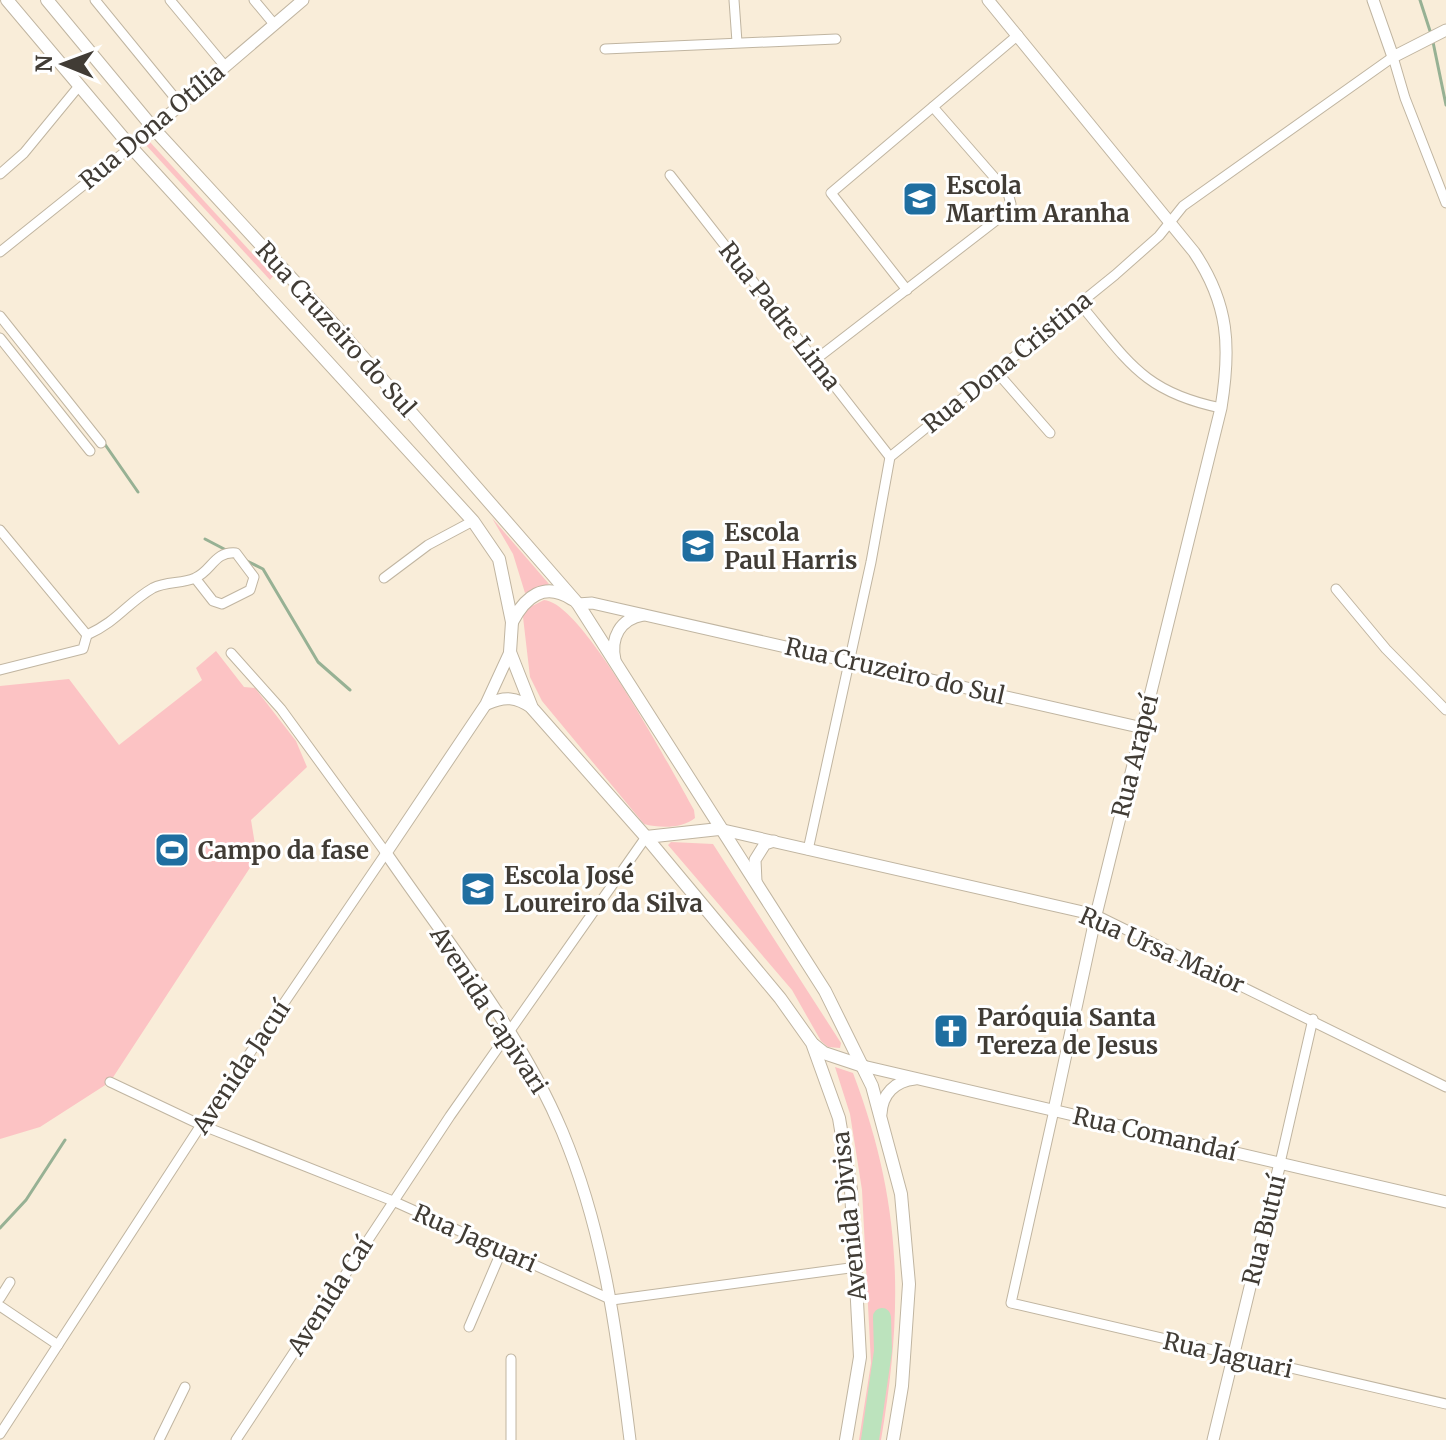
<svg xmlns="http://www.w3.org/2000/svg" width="1446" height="1440" viewBox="0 0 1446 1440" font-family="Merriweather,serif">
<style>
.green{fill:#fcc3c4}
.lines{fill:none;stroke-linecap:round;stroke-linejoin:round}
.stream{stroke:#97b194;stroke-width:3}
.river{stroke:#bce3bd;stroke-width:18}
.minor-casing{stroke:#c0b5a1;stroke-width:11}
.tertiary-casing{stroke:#c0b5a1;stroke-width:13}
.secondary-casing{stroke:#c0b5a1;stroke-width:14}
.minor{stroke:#fff;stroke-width:9}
.tertiary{stroke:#fff;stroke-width:11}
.secondary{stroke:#fff;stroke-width:12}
.labels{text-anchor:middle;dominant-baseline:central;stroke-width:6;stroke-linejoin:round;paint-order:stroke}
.street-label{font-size:24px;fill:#413c35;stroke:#fff}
.poi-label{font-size:24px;font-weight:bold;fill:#413c35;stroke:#fff;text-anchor:start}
</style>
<rect width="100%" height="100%" fill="#f9edd9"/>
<!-- green -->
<g class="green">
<path d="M 149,141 L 273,276 L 270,280 L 145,144 Z"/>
<path d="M 492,518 L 549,584 L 525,593 L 513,554 Z"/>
<path d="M 544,600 C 583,602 672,771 694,810 L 695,818 C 682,829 659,828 644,824 L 542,701 L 530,677 L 523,617 L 526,609 Z"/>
<path d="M 216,651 L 244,687 L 255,688 L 296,741 L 307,767 L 251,820 L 257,857 L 110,1082 L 40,1127 L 0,1139 L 0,686 L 69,679 L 119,745 L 202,680 L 196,668 Z"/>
<path d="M 671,842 L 713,844 L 841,1043 L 840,1048 L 828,1047 L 821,1041 L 792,990 L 668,845 Z"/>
<path d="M 835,1067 L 853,1073 C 902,1202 904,1305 881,1440 L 875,1440 L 888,1354 L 886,1313 L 876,1316 L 879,1349 L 864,1440 L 859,1440 L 871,1363 L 862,1190 L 850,1114 Z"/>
</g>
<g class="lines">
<!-- stream -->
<g class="stream">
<path d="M 1420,0 L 1431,34"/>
<path d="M 1433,42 L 1446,105"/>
<path d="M 104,443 L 138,492"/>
<path d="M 205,539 L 226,550"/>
<path d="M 247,561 L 263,569 L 318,662 L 350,690"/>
<path d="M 0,1228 L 26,1200 L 65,1140"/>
</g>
<!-- river -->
<path class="river" d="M 870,1440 L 883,1351 L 882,1317"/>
<defs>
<g id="minor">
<path d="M 95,0 L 180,104"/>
<path d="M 170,0 L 224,65"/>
<path d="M 254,0 L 274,24"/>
<path d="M 734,0 L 737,42"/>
<path d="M 605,49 L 836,39"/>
<path d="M 0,174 L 24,153 L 79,86"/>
<path d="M 670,175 L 890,457"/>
<path d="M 0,252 L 131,147"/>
<path d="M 907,290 L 831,193 L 1018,35"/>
<path d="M 1080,304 C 1128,361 1143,392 1221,408"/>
<path d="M 0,316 L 101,443"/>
<path d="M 0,338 L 90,451"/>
<path d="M 815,360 L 1007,212 L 1011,204 L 1008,193 L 933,107"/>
<path d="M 995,370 L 1050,433"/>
<path d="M 0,530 L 87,635"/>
<path d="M 384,578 L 428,545 L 473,521"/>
<path d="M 1336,589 L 1386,649 L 1446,710"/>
<path d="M 87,635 C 118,621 127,603 153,588 C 167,581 182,584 195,578 C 212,571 214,551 236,553 L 254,577 L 250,590 L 222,604 L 213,601 L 195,578"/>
<path d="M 0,670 L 83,649 L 87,635"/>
<path d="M 808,850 L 871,562 L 890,457 L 1115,275 L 1159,236 L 1183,206 L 1393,57 L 1405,98 L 1446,203"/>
<path d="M 1096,915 L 1446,1087"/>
<path d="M 110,1082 L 201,1125 L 393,1201 L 612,1300 L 857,1267"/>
<path d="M 1054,1110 L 1011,1303 L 1446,1404"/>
<path d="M 1280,1163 L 1313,1019"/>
<path d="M 0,1298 L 10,1282"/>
<path d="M 0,1306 L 58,1345"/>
<path d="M 469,1327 L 502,1250"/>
<path d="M 0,1434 L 201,1125 L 386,853 L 281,709 L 231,653"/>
<path d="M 159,1440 L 185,1387"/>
<path d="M 236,1440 L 450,1116 L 646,837"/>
<path d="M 511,1440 L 511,1359"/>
</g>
<g id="tertiary">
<path d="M 988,0 L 1194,252 C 1229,304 1231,347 1221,408 L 1096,915 L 1054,1110"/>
<path d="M 1373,0 L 1393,57 L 1446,30"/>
<path d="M 131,147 L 303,0"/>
<path d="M 578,604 L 592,603 L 1143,728"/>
<path d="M 510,652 L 486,704 L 386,853 C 447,942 520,1031 562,1131 C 604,1231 617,1334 630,1440"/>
<path d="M 615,660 C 610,638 620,619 643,615"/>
<path d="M 487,704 C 505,696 516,697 532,708"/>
<path d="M 719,829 L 1096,915"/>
<path d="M 756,882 L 755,860 L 765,844 L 774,841"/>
<path d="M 863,1066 L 1446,1202"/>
<path d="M 881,1114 C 882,1094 895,1081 915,1079"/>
<path d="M 1213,1440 L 1280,1163"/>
</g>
<g id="secondary">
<path d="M 7,0 L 131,147 L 473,521 L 499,559 L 512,622 L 510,652 L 532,708 L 646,837 L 780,998 L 812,1043 L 839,1118 L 851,1190 L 860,1357 L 846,1440"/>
<path d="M 47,0 L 154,129 L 341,332 L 578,604 L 825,991 L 872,1086 L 901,1194 L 909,1284 L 902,1386 L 893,1440"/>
<path d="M 512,622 C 525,597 544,581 572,599"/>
<path d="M 646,837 L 719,829"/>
<path d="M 814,1045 L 824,1053 L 863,1066"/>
</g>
</defs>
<!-- minor casing -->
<use href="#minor" class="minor-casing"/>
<!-- tertiary casing -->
<use href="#tertiary" class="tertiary-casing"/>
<!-- secondary casing -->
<use href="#secondary" class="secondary-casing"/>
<!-- minor -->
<use href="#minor" class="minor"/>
<!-- tertiary -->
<use href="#tertiary" class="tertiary"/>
<!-- secondary -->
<use href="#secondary" class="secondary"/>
</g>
<!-- icons -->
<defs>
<symbol id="school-square" viewBox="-11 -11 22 22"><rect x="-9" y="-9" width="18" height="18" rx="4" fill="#1f6ea0" stroke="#fff"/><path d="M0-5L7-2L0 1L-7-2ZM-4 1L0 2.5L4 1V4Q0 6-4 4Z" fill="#fff"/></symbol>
<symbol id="stadium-square" viewBox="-11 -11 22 22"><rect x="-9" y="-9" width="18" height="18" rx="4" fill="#1f6ea0" stroke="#fff"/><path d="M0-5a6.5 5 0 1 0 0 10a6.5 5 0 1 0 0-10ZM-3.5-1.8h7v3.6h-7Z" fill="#fff"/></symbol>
<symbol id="church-square" viewBox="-11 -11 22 22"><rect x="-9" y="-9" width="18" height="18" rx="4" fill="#1f6ea0" stroke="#fff"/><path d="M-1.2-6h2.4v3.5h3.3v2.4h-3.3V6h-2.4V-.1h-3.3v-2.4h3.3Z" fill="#fff"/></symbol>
</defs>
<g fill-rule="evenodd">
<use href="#school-square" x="900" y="179" width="40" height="40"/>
<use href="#school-square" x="678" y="526" width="40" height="40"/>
<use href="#stadium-square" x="152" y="830" width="40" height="40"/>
<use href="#school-square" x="458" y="869" width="40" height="40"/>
<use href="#church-square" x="931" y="1011" width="40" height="40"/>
</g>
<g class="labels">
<!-- street labels -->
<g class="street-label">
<text transform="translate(152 126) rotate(-40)">Rua Dona Otília</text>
<text transform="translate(780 316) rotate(52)">Rua Padre Lima</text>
<text transform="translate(336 329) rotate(48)">Rua Cruzeiro do Sul</text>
<text transform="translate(1007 362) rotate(-39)">Rua Dona Cristina</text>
<text transform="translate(895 671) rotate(13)">Rua Cruzeiro do Sul</text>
<text transform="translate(1135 756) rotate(-76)">Rua Arapeí</text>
<text transform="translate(1162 950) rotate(24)">Rua Ursa Maior</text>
<text transform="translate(489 1010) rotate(57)">Avenida Capivari</text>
<text transform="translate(241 1067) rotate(-56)">Avenida Jacuí</text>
<text transform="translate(1155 1134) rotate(13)">Rua Comandaí</text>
<text transform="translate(849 1216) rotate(-96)">Avenida Divisa</text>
<text transform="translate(1264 1230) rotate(-76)">Rua Butuí</text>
<text transform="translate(475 1238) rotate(24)">Rua Jaguari</text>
<text transform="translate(330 1296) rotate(-57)">Avenida Caí</text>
<text transform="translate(1228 1355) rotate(13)">Rua Jaguari</text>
</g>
<!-- poi labels -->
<g class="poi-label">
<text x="946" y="185">Escola<tspan x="946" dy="28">Martim Aranha</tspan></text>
<text x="724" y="532">Escola<tspan x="724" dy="28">Paul Harris</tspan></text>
<text x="198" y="850">Campo da fase</text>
<text x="504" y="875">Escola José<tspan x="504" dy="28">Loureiro da Silva</tspan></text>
<text x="977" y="1017">Paróquia Santa<tspan x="977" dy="28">Tereza de Jesus</tspan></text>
</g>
</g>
<!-- north arrow -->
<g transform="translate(64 64) rotate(271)" stroke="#ffffff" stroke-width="6" paint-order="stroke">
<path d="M0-6L14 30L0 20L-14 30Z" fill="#413c35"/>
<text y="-12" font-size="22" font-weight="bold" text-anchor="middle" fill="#413c35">N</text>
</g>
</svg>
